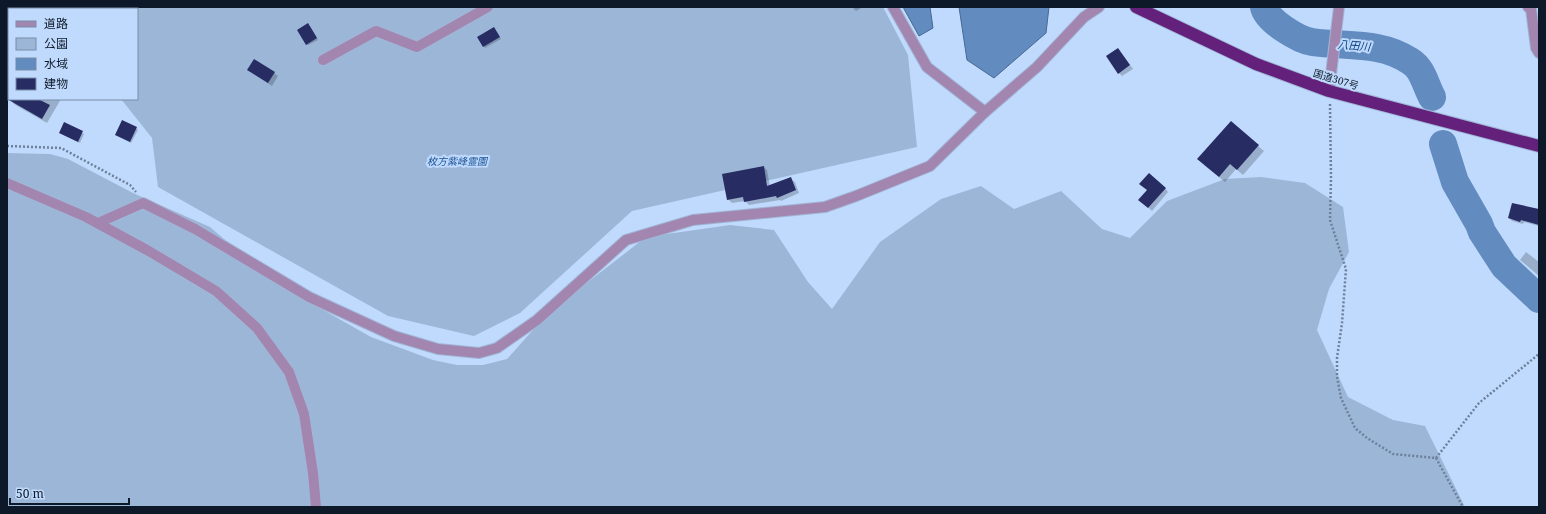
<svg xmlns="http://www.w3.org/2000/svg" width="1546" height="514" viewBox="0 0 1546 514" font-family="'Noto Serif','Noto Sans JP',serif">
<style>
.green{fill:#9cb6d8}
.water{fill:#628bc0;stroke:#486992}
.shadow{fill:#0003}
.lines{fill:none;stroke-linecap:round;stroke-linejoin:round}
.river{stroke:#628bc0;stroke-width:28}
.building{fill:#272d62}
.minor-casing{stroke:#a0b7d7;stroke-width:12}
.highway-casing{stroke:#a0b7d7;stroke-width:14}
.path{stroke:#6d809a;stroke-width:2.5;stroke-dasharray:2 2;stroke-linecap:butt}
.minor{stroke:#a386b0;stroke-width:10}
.highway{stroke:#63217c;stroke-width:12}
.labels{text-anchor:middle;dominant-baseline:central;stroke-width:4;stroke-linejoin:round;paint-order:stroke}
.street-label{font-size:10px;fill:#0d1928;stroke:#c0dafd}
.park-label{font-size:10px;font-style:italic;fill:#1c5496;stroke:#c0dafd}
.water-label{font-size:11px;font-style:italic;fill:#094485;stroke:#c0dafd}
</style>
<rect width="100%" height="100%" fill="#c0dafd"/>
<!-- green -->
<g class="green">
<path d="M 7,7 L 883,7 L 908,55 L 917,147 L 632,211 L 520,313 L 474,336 L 388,316 L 158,187 L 152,138 L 121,99 L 137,99 L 137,9 L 9,9 L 9,39 L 7,37 Z"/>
<path d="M 7,153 L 50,154 L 68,159 L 133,193 L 210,227 L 274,282 L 371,337 L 433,360 L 457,365 L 483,365 L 507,359 L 548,313 L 646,237 L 730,225 L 774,230 L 808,282 L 832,309 L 880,242 L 941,199 L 981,186 L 1014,209 L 1061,191 L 1102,229 L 1130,238 L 1167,201 L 1225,179 L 1261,177 L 1305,183 L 1343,207 L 1349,252 L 1329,289 L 1317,330 L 1348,397 L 1393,420 L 1425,426 L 1465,507 L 7,507 Z"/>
</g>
<!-- water -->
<g class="water">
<path d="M 903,7 L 930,7 L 933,28 L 919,36 Z"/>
<path d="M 959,7 L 1049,7 L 1046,33 L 994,78 L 967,60 Z"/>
</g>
<!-- shadow -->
<g class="shadow">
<path d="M 852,7 L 863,7 L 856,11 Z"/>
<path d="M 310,26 L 318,40 L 308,45 L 306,44 Z"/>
<path d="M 495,30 L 501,39 L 485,48 L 478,37 Z"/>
<path d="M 1118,49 L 1133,69 L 1122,76 L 1119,73 Z"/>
<path d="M 252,73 L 274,73 L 278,76 L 272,86 Z"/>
<path d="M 15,99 L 61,99 L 47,123 L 17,106 L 13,103 Z"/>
<path d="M 65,123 L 84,134 L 80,143 L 62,134 Z"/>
<path d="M 136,128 L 138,130 L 131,143 L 116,135 Z"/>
<path d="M 1258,146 L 1264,151 L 1243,175 L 1236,169 L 1225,182 L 1204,165 Z"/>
<path d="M 763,167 L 767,170 L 770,187 L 791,179 L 795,182 L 799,193 L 781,201 L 780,200 L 749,205 L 745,201 L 732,203 L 728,199 Z"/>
<path d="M 1165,188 L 1168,192 L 1152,211 L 1143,203 L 1148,190 Z"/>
<path d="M 1539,210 L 1539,226 L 1524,222 L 1523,224 L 1512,221 L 1509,218 Z"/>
<path d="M 1526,252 L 1539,262 L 1539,276 L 1520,260 Z"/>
</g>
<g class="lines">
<!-- river -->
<g class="river">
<path d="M 1264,7 C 1267,21 1299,40 1312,42 C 1346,47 1380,41 1410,61 C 1423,69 1425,84 1432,97"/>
<path d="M 1443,144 L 1455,182 L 1479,224 L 1482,232 L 1504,266 L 1539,299"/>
</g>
</g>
<!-- building -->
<g class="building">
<path d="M 308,23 L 317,38 L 306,45 L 297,30 Z"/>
<path d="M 494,27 L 500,37 L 483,47 L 477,37 Z"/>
<path d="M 1118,48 L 1130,65 L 1118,74 L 1106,56 Z"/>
<path d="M 254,59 L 275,72 L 268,83 L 247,70 Z"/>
<path d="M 7,99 L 38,99 L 50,105 L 42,119 Z"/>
<path d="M 122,120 L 137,127 L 130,142 L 115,135 Z"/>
<path d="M 1231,121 L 1259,145 L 1237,170 L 1230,164 L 1219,177 L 1197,159 Z"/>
<path d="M 64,122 L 83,131 L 78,142 L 59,133 Z"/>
<path d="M 764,166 L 767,186 L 791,177 L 796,190 L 777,198 L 776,196 L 744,202 L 743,197 L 727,200 L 722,174 Z"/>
<path d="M 1149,173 L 1166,188 L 1148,208 L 1138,200 L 1147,190 L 1139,184 Z"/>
<path d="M 1512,203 L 1539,209 L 1539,225 L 1521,220 L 1520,222 L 1508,218 Z"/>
</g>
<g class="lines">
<defs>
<g id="minor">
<path d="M 893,7 L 927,67 L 985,112"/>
<path d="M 1528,7 L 1531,9 L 1536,48 L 1539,53"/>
<path d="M 323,60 L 376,31 L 417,47 L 488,7"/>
<path d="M 1329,91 L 1339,7"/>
<path d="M 7,183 L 86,217 L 147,250 L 216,291 L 257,328 L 289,372 L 304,414 L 313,473 L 316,507"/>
<path d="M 98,223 L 143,203 L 195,229 L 309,297 L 394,336 L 438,349 L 479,353 L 497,348 L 537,320 L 626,240 L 693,220 L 825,207 L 856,196 L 930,166 L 985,112 L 1037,67 L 1084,17 L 1099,7"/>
</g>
<path id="highway" d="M 1136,7 L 1256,64 L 1329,91 L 1539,146"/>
</defs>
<!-- minor casing -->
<use href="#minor" class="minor-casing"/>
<!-- highway casing -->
<use href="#highway" class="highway-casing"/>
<!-- path -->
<g class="path">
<path d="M 12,7 L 15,9"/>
<path d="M 7,85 L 9,82"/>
<path d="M 1330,104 L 1331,177 L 1330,220 L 1346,269 L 1342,323 L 1337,358 L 1337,377 L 1341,398 L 1355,428 L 1367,438 L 1393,454 L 1436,458"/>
<path d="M 7,146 L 61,148 L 130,185 L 136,192"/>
<path d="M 1436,458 L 1479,403 L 1539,354"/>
<path d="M 1436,458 L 1463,507"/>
</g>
<!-- minor -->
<use href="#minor" class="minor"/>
<!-- highway -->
<use href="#highway" class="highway"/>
</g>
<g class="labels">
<!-- street labels -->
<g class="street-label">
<text transform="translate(1336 79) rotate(17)">国道307号</text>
</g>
<!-- park labels -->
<g class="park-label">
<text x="457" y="161">枚方紫峰霊園</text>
</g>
<!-- water labels -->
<g class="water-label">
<text transform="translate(1354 45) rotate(5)">八田川</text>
</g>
</g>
<!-- border -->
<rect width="1546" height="514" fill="none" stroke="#0d1928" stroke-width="16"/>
<!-- legend -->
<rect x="8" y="8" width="130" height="92" fill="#c0dafd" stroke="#788da8"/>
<rect x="16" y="21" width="20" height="6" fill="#a386b0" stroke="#788da8"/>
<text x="44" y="28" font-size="12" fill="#0d1928">道路</text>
<rect x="16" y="38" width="20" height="12" fill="#9cb6d8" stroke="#788da8"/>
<text x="44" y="48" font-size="12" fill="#0d1928">公園</text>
<rect x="16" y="58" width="20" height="12" fill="#628bc0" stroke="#788da8"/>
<text x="44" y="68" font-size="12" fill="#0d1928">水域</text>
<rect x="16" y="78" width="20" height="12" fill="#272d62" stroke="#788da8"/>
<text x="44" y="88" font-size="12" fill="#0d1928">建物</text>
<!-- scale -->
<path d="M10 498v6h119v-6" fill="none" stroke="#0d1928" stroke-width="2"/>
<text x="16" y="498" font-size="12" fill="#0d1928" stroke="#c0dafd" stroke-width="3" paint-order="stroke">50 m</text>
</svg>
